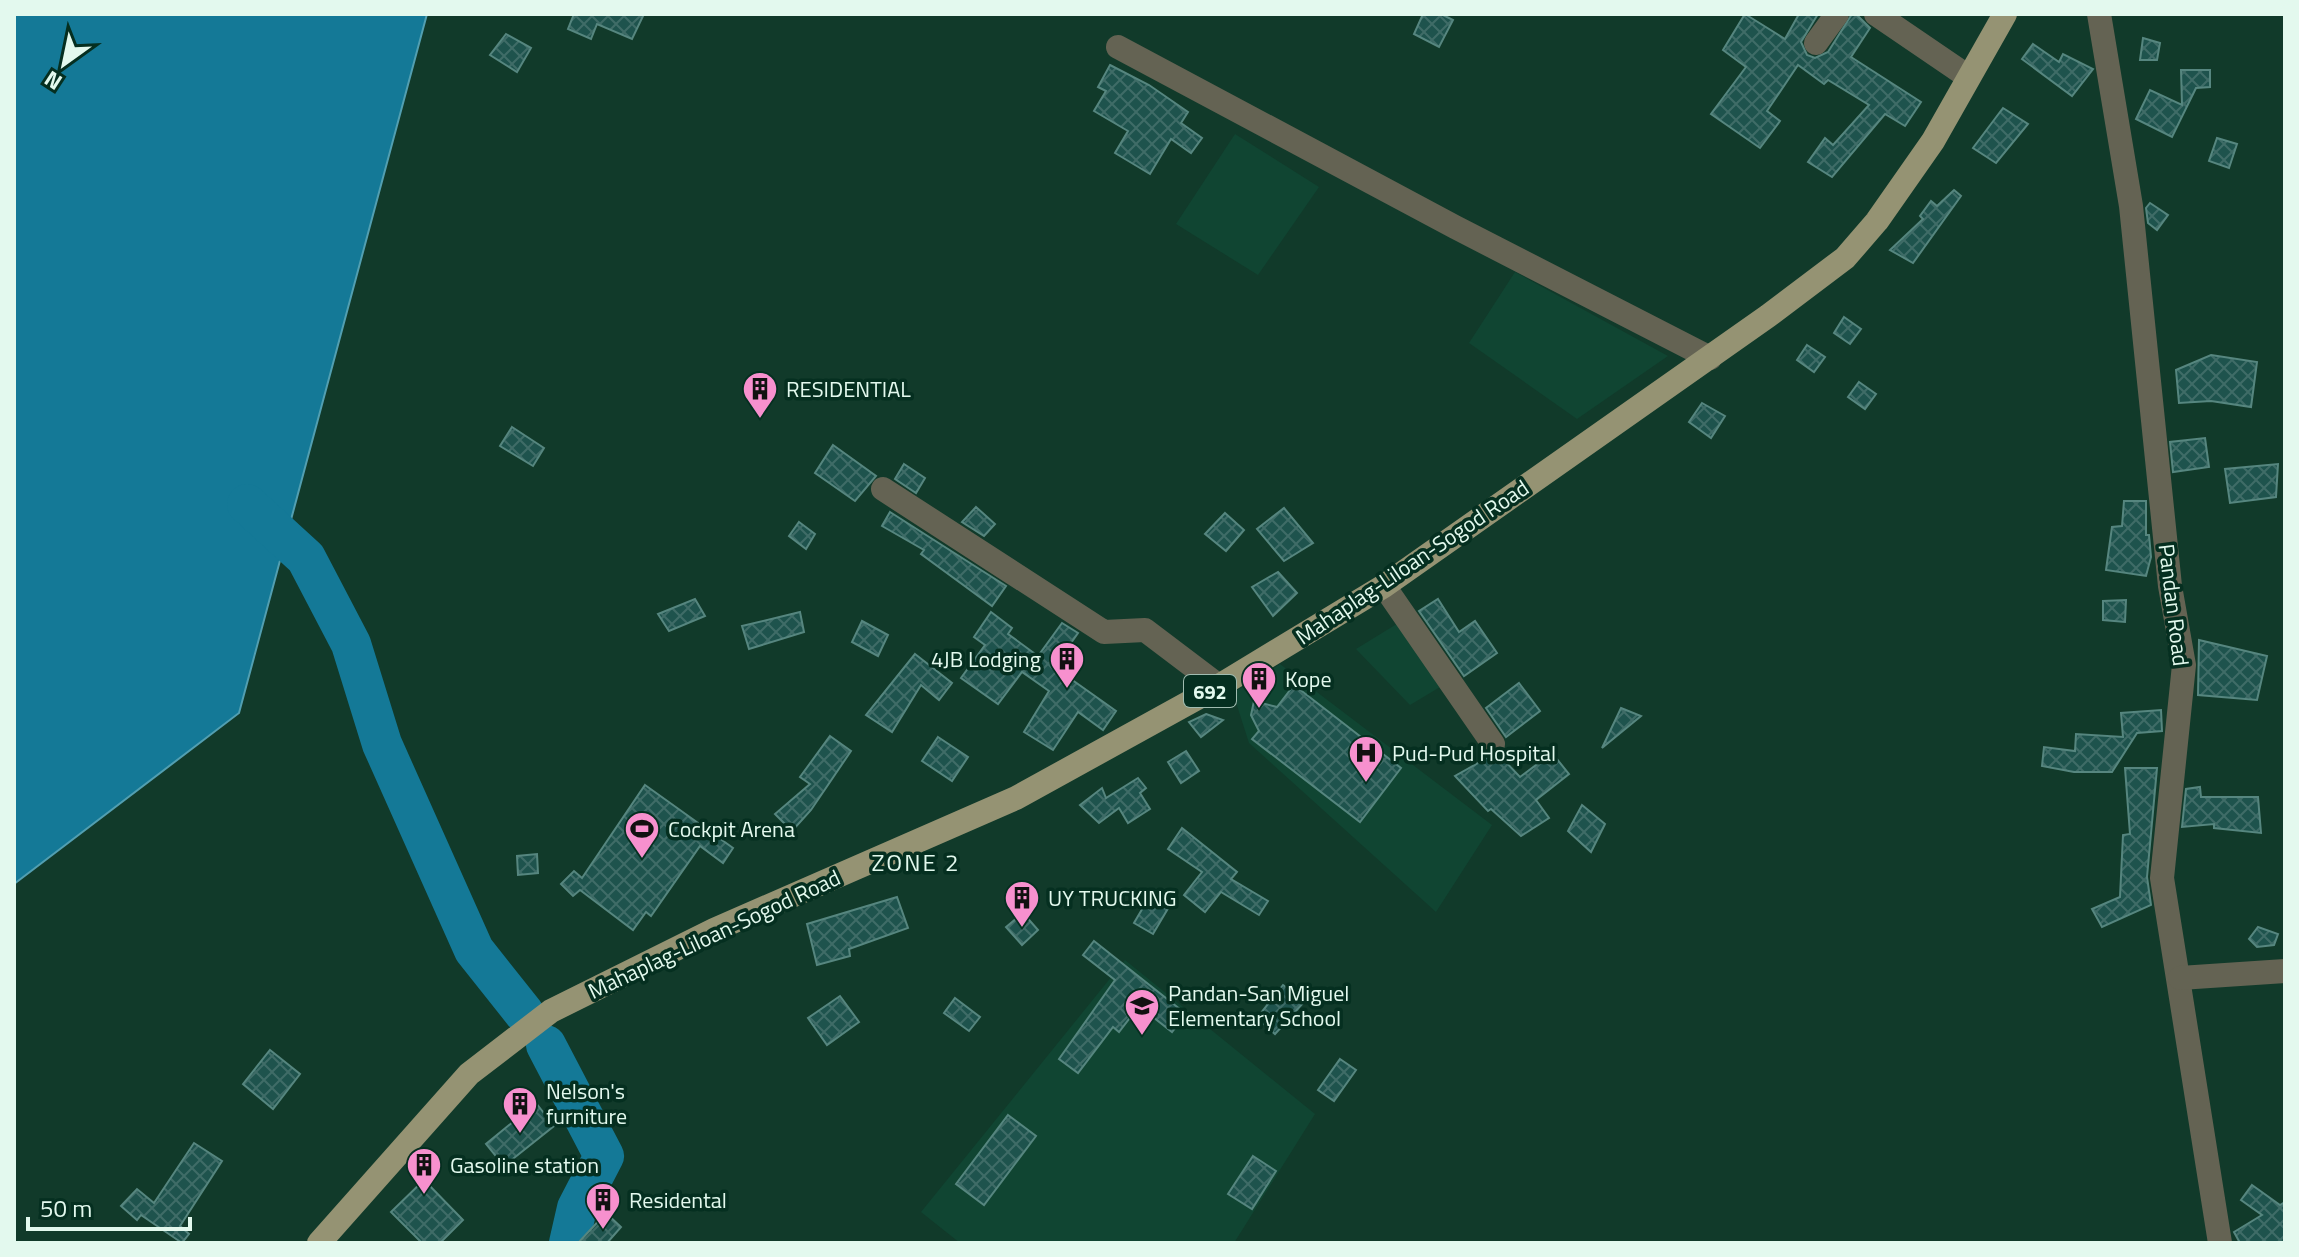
<svg xmlns="http://www.w3.org/2000/svg" width="2299" height="1257" viewBox="0 0 2299 1257" font-family="'Titillium Web',sans-serif">
<style>
.built{fill:#104532}
.water{fill:#147997;stroke:#529fb1;stroke-width:2}
.lines{fill:none;stroke-linecap:round;stroke-linejoin:round}
.river{stroke:#147997;stroke-width:40}
.building{fill:url(#building-cross-hatch);stroke:#56867f;stroke-width:2}
.minor{stroke:#646353;stroke-width:24}
.major{stroke:#959373;stroke-width:24}
.labels{text-anchor:middle;dominant-baseline:central;stroke-width:7;stroke-linejoin:round;paint-order:stroke}
.shield{fill:#052f20;stroke:#a0bcb0;stroke-width:2}
.shield-label{font-size:20px;font-weight:bold;fill:#e3f9ee}
.poi-label{font-size:22px;fill:#e3f9ee;stroke:#052f20;text-anchor:start}
.street-label{font-size:22px;fill:#e3f9ee;stroke:#052f20}
.neighbourhood-label{font-size:24px;letter-spacing:2px;fill:#e3f9ee;stroke:#052f20}
</style>
<defs>
<pattern id="building-cross-hatch" width="8" height="8" patternUnits="userSpaceOnUse" patternTransform="scale(2)"><rect width="8" height="8" fill="#1e534d"/><path d="M0 0l8 8M0 8l8-8" fill="none" stroke="#3f6c67"/></pattern>
</defs>
<rect width="100%" height="100%" fill="#113a2a"/>
<!-- built -->
<g class="built">
<path d="M 1235,134 L 1319,187 L 1258,275 L 1176,224 Z"/>
<path d="M 1515,272 L 1668,356 L 1577,419 L 1469,343 Z"/>
<path d="M 1400,622 L 1445,684 L 1410,705 L 1356,649 Z"/>
<path d="M 1280,664 L 1492,825 L 1436,912 L 1249,743 L 1233,693 Z"/>
<path d="M 1125,960 L 1315,1114 L 1234,1243 L 960,1243 L 921,1212 Z"/>
</g>
<!-- water -->
<path class="water" d="M 14,14 L 427,14 L 239,713 L 14,884 Z"/>
<g class="lines">
<!-- river -->
<g class="river">
<path d="M 247,504 L 306,558 L 351,644 L 382,744 L 474,950 L 524,1013"/>
<path d="M 546,1045 L 604,1156 L 577,1208 L 569,1243"/>
</g>
</g>
<!-- building -->
<g class="building">
<path d="M 574,14 L 644,14 L 632,39 L 597,24 L 591,39 L 568,29 Z"/>
<path d="M 1423,14 L 1441,14 L 1453,20 L 1439,47 L 1414,34 Z"/>
<path d="M 1745,14 L 1785,39 L 1799,14 L 1818,14 L 1801,42 L 1807,55 L 1815,58 L 1828,52 L 1852,14 L 1856,14 L 1870,28 L 1851,57 L 1921,102 L 1905,126 L 1885,114 L 1832,177 L 1808,162 L 1825,138 L 1833,145 L 1869,105 L 1828,80 L 1824,84 L 1798,65 L 1767,111 L 1780,121 L 1760,148 L 1711,114 L 1746,67 L 1723,50 Z"/>
<path d="M 506,34 L 531,48 L 517,72 L 490,55 Z"/>
<path d="M 2143,38 L 2160,43 L 2157,60 L 2140,60 Z"/>
<path d="M 2033,44 L 2059,62 L 2063,54 L 2093,69 L 2072,96 L 2022,59 Z"/>
<path d="M 1110,65 L 1149,85 L 1188,112 L 1181,123 L 1202,138 L 1191,153 L 1171,139 L 1150,174 L 1115,153 L 1128,131 L 1094,111 L 1106,91 L 1098,87 Z"/>
<path d="M 2181,70 L 2210,70 L 2210,87 L 2196,88 L 2172,137 L 2136,119 L 2150,90 L 2182,105 Z"/>
<path d="M 2003,108 L 2028,124 L 1996,163 L 1973,148 Z"/>
<path d="M 2217,138 L 2237,144 L 2229,168 L 2209,161 Z"/>
<path d="M 1954,190 L 1961,196 L 1913,263 L 1890,250 L 1923,219 L 1920,216 L 1931,201 L 1937,206 Z"/>
<path d="M 2150,203 L 2168,215 L 2157,230 L 2148,223 L 2146,208 Z"/>
<path d="M 1844,317 L 1861,329 L 1850,344 L 1834,333 Z"/>
<path d="M 1807,345 L 1825,357 L 1814,372 L 1797,360 Z"/>
<path d="M 2211,355 L 2257,362 L 2251,407 L 2211,401 L 2179,403 L 2176,370 Z"/>
<path d="M 1859,382 L 1876,394 L 1865,409 L 1848,397 Z"/>
<path d="M 1702,403 L 1725,416 L 1711,438 L 1689,422 Z"/>
<path d="M 512,427 L 544,448 L 533,466 L 500,446 Z"/>
<path d="M 2205,438 L 2209,467 L 2173,472 L 2170,442 Z"/>
<path d="M 833,445 L 876,476 L 855,501 L 815,473 Z"/>
<path d="M 904,464 L 925,478 L 916,493 L 895,479 Z"/>
<path d="M 2278,464 L 2276,497 L 2230,503 L 2225,469 Z"/>
<path d="M 2124,501 L 2146,501 L 2146,535 L 2149,535 L 2151,557 L 2146,576 L 2106,570 L 2112,527 L 2122,526 Z"/>
<path d="M 976,507 L 995,524 L 984,536 L 962,522 Z"/>
<path d="M 1284,508 L 1313,543 L 1284,561 L 1257,529 Z"/>
<path d="M 890,512 L 1006,586 L 992,606 L 921,554 L 924,550 L 882,526 Z"/>
<path d="M 1225,513 L 1244,530 L 1226,551 L 1205,534 Z"/>
<path d="M 799,522 L 815,534 L 806,549 L 789,536 Z"/>
<path d="M 1278,572 L 1297,593 L 1273,616 L 1252,587 Z"/>
<path d="M 695,599 L 705,616 L 669,631 L 658,614 Z"/>
<path d="M 1438,599 L 1459,632 L 1475,621 L 1497,653 L 1464,676 L 1419,611 Z"/>
<path d="M 2126,600 L 2125,622 L 2103,620 L 2103,601 Z"/>
<path d="M 800,612 L 804,632 L 749,649 L 742,626 Z"/>
<path d="M 991,612 L 1012,628 L 1008,634 L 1038,656 L 1062,623 L 1078,633 L 1054,667 L 1116,711 L 1103,730 L 1078,712 L 1053,750 L 1024,732 L 1049,691 L 1022,672 L 998,704 L 961,678 L 985,645 L 974,637 Z"/>
<path d="M 862,621 L 888,635 L 878,656 L 852,642 Z"/>
<path d="M 2199,640 L 2267,656 L 2257,700 L 2198,695 Z"/>
<path d="M 915,654 L 952,683 L 939,700 L 921,685 L 892,732 L 866,715 Z"/>
<path d="M 1519,683 L 1540,711 L 1506,737 L 1486,708 Z"/>
<path d="M 1294,685 L 1401,768 L 1360,822 L 1252,739 L 1259,731 L 1251,715 L 1254,701 L 1277,707 Z"/>
<path d="M 1621,708 L 1641,716 L 1602,748 Z"/>
<path d="M 2161,710 L 2162,731 L 2137,733 L 2112,772 L 2074,772 L 2042,766 L 2044,747 L 2075,751 L 2076,734 L 2123,737 L 2121,713 Z"/>
<path d="M 1206,714 L 1223,720 L 1201,737 L 1189,722 Z"/>
<path d="M 830,736 L 851,751 L 811,810 L 792,831 L 775,814 L 810,784 L 800,777 Z"/>
<path d="M 938,737 L 968,757 L 952,781 L 922,761 Z"/>
<path d="M 1186,751 L 1199,771 L 1181,783 L 1168,762 Z"/>
<path d="M 1552,753 L 1569,774 L 1536,800 L 1549,818 L 1521,836 L 1491,809 L 1488,811 L 1455,776 L 1487,758 L 1501,757 L 1520,777 Z"/>
<path d="M 2125,768 L 2157,768 L 2147,877 L 2151,905 L 2102,927 L 2092,909 L 2120,897 L 2123,835 L 2130,834 Z"/>
<path d="M 1138,778 L 1146,788 L 1140,793 L 1150,809 L 1128,823 L 1119,808 L 1099,823 L 1080,805 L 1102,788 L 1106,798 Z"/>
<path d="M 645,785 L 733,848 L 723,863 L 700,846 L 651,916 L 646,912 L 633,930 L 580,890 L 573,896 L 561,884 L 574,871 L 582,878 Z"/>
<path d="M 2200,787 L 2201,797 L 2258,797 L 2261,833 L 2214,828 L 2214,824 L 2182,827 L 2186,789 Z"/>
<path d="M 1582,805 L 1605,824 L 1591,852 L 1568,831 Z"/>
<path d="M 1182,828 L 1237,872 L 1231,879 L 1268,901 L 1259,915 L 1221,892 L 1205,912 L 1184,895 L 1202,872 L 1168,849 Z"/>
<path d="M 537,854 L 538,873 L 518,875 L 517,856 Z"/>
<path d="M 1151,894 L 1170,905 L 1153,934 L 1134,923 Z"/>
<path d="M 897,897 L 908,928 L 849,949 L 850,956 L 817,965 L 807,924 Z"/>
<path d="M 1023,913 L 1038,930 L 1022,945 L 1006,927 Z"/>
<path d="M 2258,927 L 2278,934 L 2274,945 L 2257,947 L 2249,939 Z"/>
<path d="M 1094,941 L 1186,1014 L 1172,1032 L 1139,1006 L 1119,1032 L 1113,1027 L 1078,1073 L 1059,1059 L 1115,980 L 1083,955 Z"/>
<path d="M 1283,985 L 1305,1001 L 1275,1034 L 1257,1018 Z"/>
<path d="M 840,996 L 859,1022 L 827,1045 L 808,1018 Z"/>
<path d="M 955,998 L 980,1017 L 969,1031 L 944,1013 Z"/>
<path d="M 270,1050 L 300,1074 L 273,1109 L 243,1084 Z"/>
<path d="M 1340,1059 L 1356,1070 L 1334,1101 L 1318,1090 Z"/>
<path d="M 536,1103 L 554,1126 L 504,1166 L 486,1144 Z"/>
<path d="M 1008,1115 L 1036,1136 L 984,1205 L 956,1184 Z"/>
<path d="M 194,1143 L 222,1161 L 180,1226 L 189,1234 L 182,1243 L 141,1215 L 137,1220 L 121,1206 L 137,1189 L 154,1203 Z"/>
<path d="M 1253,1156 L 1276,1171 L 1252,1209 L 1228,1194 Z"/>
<path d="M 424,1180 L 463,1220 L 440,1243 L 422,1243 L 391,1212 Z"/>
<path d="M 2252,1185 L 2280,1205 L 2285,1202 L 2285,1243 L 2240,1243 L 2234,1232 L 2262,1215 L 2241,1200 Z"/>
<path d="M 606,1213 L 621,1227 L 607,1243 L 578,1243 Z"/>
</g>
<g class="lines">
<!-- minor -->
<g class="minor">
<path d="M 1876,14 L 1967,76"/>
<path d="M 2099,14 L 2131,206 L 2170,586 L 2184,665 L 2162,878 L 2220,1243"/>
<path d="M 1816,43 L 1837,14"/>
<path d="M 1118,47 L 1455,227 L 1710,358"/>
<path d="M 883,489 L 1104,632 L 1145,630 L 1219,686"/>
<path d="M 1384,586 L 1493,744"/>
<path d="M 2180,978 L 2285,971"/>
</g>
<!-- major -->
<path class="major" d="M 319,1243 L 469,1074 L 551,1011 L 714,930 L 1016,798 L 1219,686 L 1384,586 L 1768,316 L 1845,258 L 1877,221 L 1933,141 L 2005,14"/>
</g>
<!-- icons -->
<defs>
<symbol id="building-pin" viewBox="-11 -11 22 30"><path d="M0 17L-7.5 6A9.5 9.5 0 1 1 7.5 6Z" fill="#f790ce" stroke="#052f20"/><path d="M-4-6H4V6H1V3H-1V6H-4ZM-2.5-4.3h1.7v1.8h-1.7ZM.8-4.3h1.7v1.8H.8ZM-2.5-1h1.7V.8h-1.7ZM.8-1h1.7V.8H.8Z" fill="#111"/></symbol>
<symbol id="hospital-pin" viewBox="-11 -11 22 30"><path d="M0 17L-7.5 6A9.5 9.5 0 1 1 7.5 6Z" fill="#f790ce" stroke="#052f20"/><path d="M-5-5h3v3.5h4V-5h3V5h-3V1.5h-4V5h-3Z" fill="#111"/></symbol>
<symbol id="stadium-pin" viewBox="-11 -11 22 30"><path d="M0 17L-7.5 6A9.5 9.5 0 1 1 7.5 6Z" fill="#f790ce" stroke="#052f20"/><path d="M0-5a6.5 5 0 1 0 0 10a6.5 5 0 1 0 0-10ZM-3.5-1.8h7v3.6h-7Z" fill="#111"/></symbol>
<symbol id="school-pin" viewBox="-11 -11 22 30"><path d="M0 17L-7.5 6A9.5 9.5 0 1 1 7.5 6Z" fill="#f790ce" stroke="#052f20"/><path d="M0-5L7-2L0 1L-7-2ZM-4 1L0 2.5L4 1V4Q0 6-4 4Z" fill="#111"/></symbol>
</defs>
<g fill-rule="evenodd">
<use href="#building-pin" x="740" y="369" width="40" height="54"/>
<use href="#building-pin" x="1047" y="639" width="40" height="54"/>
<use href="#building-pin" x="1239" y="659" width="40" height="54"/>
<use href="#hospital-pin" x="1346" y="733" width="40" height="54"/>
<use href="#stadium-pin" x="622" y="809" width="40" height="54"/>
<use href="#building-pin" x="1002" y="878" width="40" height="54"/>
<use href="#school-pin" x="1122" y="986" width="40" height="54"/>
<use href="#building-pin" x="500" y="1084" width="40" height="54"/>
<use href="#building-pin" x="404" y="1145" width="40" height="54"/>
<use href="#building-pin" x="583" y="1180" width="40" height="54"/>
</g>
<g class="labels">
<!-- shield labels -->
<rect class="shield" x="1184" y="675" width="52" height="32" rx="6"/>
<g class="shield-label">
<text x="1210" y="691">692</text>
</g>
<!-- poi labels -->
<g class="poi-label">
<text x="786" y="389">RESIDENTIAL</text>
<text x="1041" y="659" text-anchor="end">4JB Lodging</text>
<text x="1285" y="679">Kope</text>
<text x="1392" y="753">Pud-Pud Hospital</text>
<text x="668" y="829">Cockpit Arena</text>
<text x="1048" y="898">UY TRUCKING</text>
<text x="1168" y="993">Pandan-San Miguel<tspan x="1168" dy="25">Elementary School</tspan></text>
<text x="546" y="1091">Nelson's<tspan x="546" dy="25">furniture</tspan></text>
<text x="450" y="1165">Gasoline station</text>
<text x="629" y="1200">Residental</text>
</g>
<!-- street labels -->
<g class="street-label">
<text transform="translate(1412 562) rotate(-34)">Mahaplag-Liloan-Sogod Road</text>
<text transform="translate(2174 605) rotate(83)">Pandan Road</text>
<text transform="translate(714 934) rotate(-25)">Mahaplag-Liloan-Sogod Road</text>
</g>
<!-- neighbourhood labels -->
<g class="neighbourhood-label">
<text x="916" y="862">ZONE 2</text>
</g>
</g>
<!-- border -->
<rect width="2299" height="1257" fill="none" stroke="#e3f9ee" stroke-width="32"/>
<!-- north arrow -->
<g transform="translate(64 64) rotate(213)" stroke="#052f20" stroke-width="6" paint-order="stroke">
<path d="M0-6L14 30L0 20L-14 30Z" fill="#e3f9ee"/>
<text y="-12" font-size="22" font-weight="bold" text-anchor="middle" fill="#e3f9ee">N</text>
</g>
<!-- scale -->
<path d="M28 1217v12h162v-12" fill="none" stroke="#e3f9ee" stroke-width="4"/>
<text x="40" y="1217" font-size="24" fill="#e3f9ee" stroke="#052f20" stroke-width="6" paint-order="stroke">50 m</text>
</svg>
